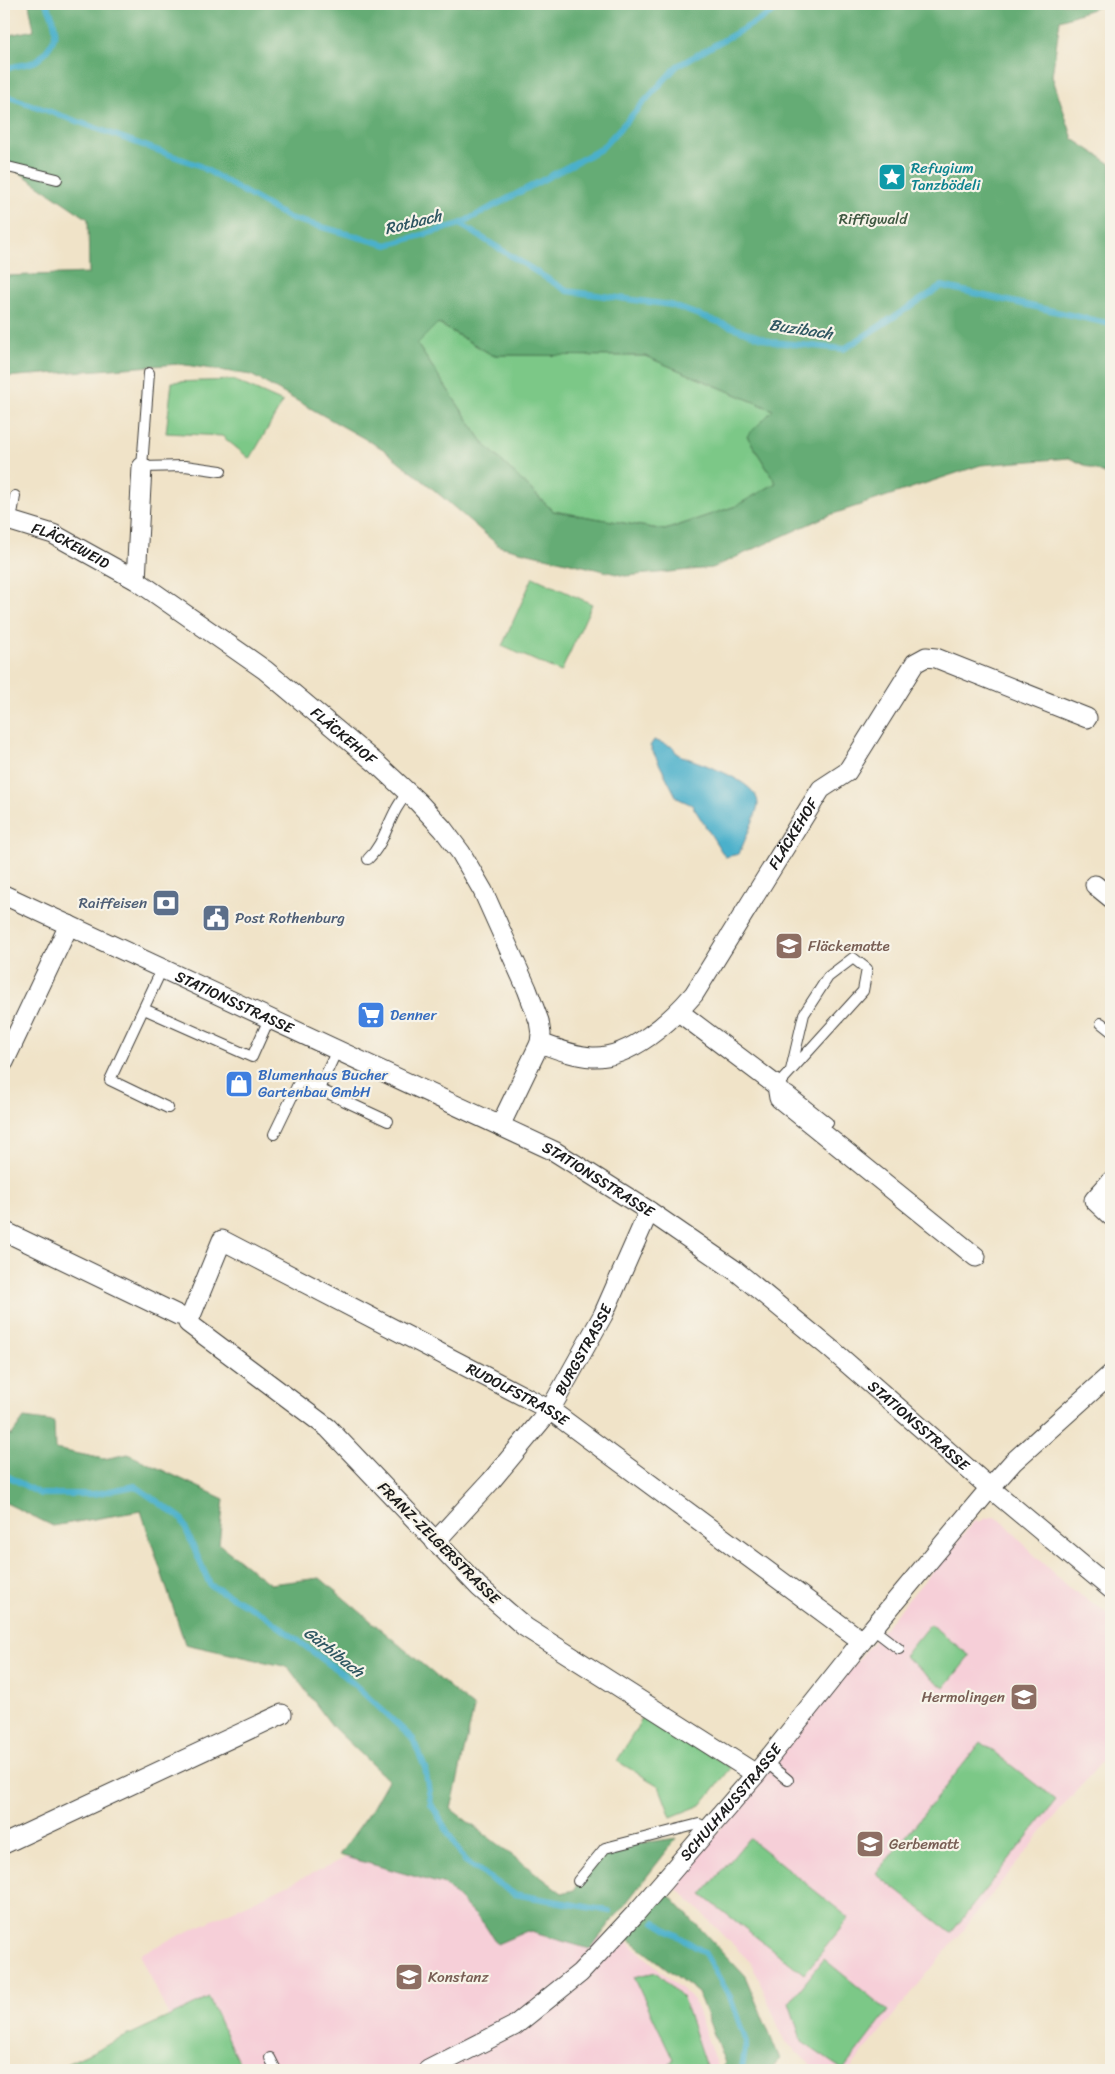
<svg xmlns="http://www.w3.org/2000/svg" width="1115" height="2074" viewBox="0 0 1115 2074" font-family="Sriracha,sans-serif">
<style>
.built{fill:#f6cfd8}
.green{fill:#7cc887;stroke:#4c7252}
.forest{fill:#65ac74;stroke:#406448;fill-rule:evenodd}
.water{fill:#4cb0cb;stroke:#346674}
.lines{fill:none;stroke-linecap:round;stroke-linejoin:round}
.stream{stroke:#4cb0cb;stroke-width:6}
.lane-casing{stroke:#3c3a36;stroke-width:12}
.street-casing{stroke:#3c3a36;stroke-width:21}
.lane{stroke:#fff;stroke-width:10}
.street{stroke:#fff;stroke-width:19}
.labels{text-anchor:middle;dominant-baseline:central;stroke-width:4.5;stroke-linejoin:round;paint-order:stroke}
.culture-label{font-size:15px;fill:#0d838f;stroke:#f7f3e8;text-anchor:start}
.park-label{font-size:15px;fill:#3e5841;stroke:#f7f3e8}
.street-label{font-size:15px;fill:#1c1c1c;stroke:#f7f3e8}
.service-label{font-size:15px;fill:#4e5e75;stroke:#f7f3e8;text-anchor:end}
.education-label{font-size:15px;fill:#785e54;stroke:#f7f3e8;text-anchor:start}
.shop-label{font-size:15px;fill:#366cbe;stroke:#f7f3e8;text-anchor:start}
.water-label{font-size:16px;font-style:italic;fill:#2f5762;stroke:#f7f3e8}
</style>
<rect width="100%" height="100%" fill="#f7f3e8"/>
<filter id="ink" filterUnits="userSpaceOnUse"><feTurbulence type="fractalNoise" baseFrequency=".02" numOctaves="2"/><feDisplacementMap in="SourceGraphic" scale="10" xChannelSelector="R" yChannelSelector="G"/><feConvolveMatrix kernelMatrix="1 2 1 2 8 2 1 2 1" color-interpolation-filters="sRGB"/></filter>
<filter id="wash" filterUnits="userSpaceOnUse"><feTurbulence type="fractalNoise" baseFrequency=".0096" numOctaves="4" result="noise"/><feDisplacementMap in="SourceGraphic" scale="20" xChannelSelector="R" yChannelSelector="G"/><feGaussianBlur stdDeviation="1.12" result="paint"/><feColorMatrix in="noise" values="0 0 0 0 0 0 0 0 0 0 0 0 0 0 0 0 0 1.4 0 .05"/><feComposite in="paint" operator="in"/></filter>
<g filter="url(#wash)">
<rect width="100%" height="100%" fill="#f0e3c8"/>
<!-- built -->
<g class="built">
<path d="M 995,1517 L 1004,1522 L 1032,1553 L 1068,1587 L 1111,1615 L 1111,1751 L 1066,1803 L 849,2070 L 816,2070 L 784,2040 L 753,1965 L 674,1885 L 872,1643 L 976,1519 L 979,1522 L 986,1518 Z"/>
<path d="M 347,1857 L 445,1885 L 484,1924 L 497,1944 L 527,1931 L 589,1949 L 599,1937 L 627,1941 L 694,2000 L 717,2066 L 715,2070 L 53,2070 L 169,2017 L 140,1954 Z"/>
</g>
<!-- green -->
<g class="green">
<path d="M 437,323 L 492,355 L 645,356 L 773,410 L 747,436 L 776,483 L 736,506 L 665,530 L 553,511 L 485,445 L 417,344 Z"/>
<path d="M 233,380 L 283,402 L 250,459 L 222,436 L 166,433 L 172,382 Z"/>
<path d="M 533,577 L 592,604 L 561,672 L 502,646 Z"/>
<path d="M 930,1624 L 970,1656 L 944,1688 L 904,1656 Z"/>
<path d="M 645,1714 L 731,1768 L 701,1805 L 671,1817 L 659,1786 L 617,1761 Z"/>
<path d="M 981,1742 L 1056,1800 L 951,1933 L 876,1874 Z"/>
<path d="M 749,1838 L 849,1918 L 804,1974 L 702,1895 Z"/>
<path d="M 824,1959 L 888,2011 L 843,2070 L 802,2042 L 789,2003 Z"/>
<path d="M 656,1972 L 683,1998 L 707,2070 L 667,2070 L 673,2059 L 634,1977 Z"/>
<path d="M 209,1998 L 242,2070 L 53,2070 Z"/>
</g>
<!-- forest -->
<g class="forest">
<path d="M 29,4 L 1107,4 L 1060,20 L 1052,76 L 1073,139 L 1111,164 L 1111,477 L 1069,458 L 981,465 L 827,516 L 712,568 L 625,576 L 499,546 L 427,484 L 383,449 L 251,375 L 179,364 L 4,377 L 4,276 L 89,273 L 88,219 L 4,162 L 4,36 L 34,30 ZM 438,323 L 492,355 L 645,356 L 773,410 L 747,436 L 776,483 L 736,506 L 665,530 L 553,511 L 485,445 L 417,344 Z"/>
<path d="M 24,1418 L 54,1422 L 55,1449 L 104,1459 L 128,1454 L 224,1499 L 219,1544 L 270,1584 L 320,1578 L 474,1708 L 451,1809 L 562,1893 L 574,1890 L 605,1848 L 677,1838 L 590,1949 L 527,1931 L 497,1944 L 484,1924 L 445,1885 L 339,1855 L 370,1812 L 388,1780 L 333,1727 L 288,1667 L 185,1644 L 141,1511 L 53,1526 L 4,1502 L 4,1428 L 11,1436 Z"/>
<path d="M 660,1886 L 745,1976 L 780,2059 L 771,2070 L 720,2070 L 725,2063 L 698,1993 L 624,1935 Z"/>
</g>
<!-- water -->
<path class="water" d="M 654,740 L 673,747 L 677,754 C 695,762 759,780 758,804 C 758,812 743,844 739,854 L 725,857 L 692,805 L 677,798 L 650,746 Z"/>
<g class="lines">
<!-- stream -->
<g class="stream">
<path d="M 4,70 C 16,64 23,66 34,62 C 42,58 54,43 55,34 C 56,25 51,11 46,4"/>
<path d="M 4,95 L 198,165 L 289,218 L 387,245 L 460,224 L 601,149 L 677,66 L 788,4"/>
<path d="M 460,224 L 567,291 L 671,305 L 773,342 L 844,349 L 942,286 L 1111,324"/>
<path d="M 4,1474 L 40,1494 L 94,1494 L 135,1486 L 181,1518 L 210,1585 L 261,1613 L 344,1675 L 413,1739 L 425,1768 L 431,1804 L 465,1861 L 514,1894 L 609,1911"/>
<path d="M 655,1922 L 704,1952 L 730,1997 L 746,2042 L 742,2070"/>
</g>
</g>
</g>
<g filter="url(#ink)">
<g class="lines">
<defs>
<g id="lane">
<path d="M 4,166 L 57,179"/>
<path d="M 149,373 L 142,467 L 185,466 L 221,471"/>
<path d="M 11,521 L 15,496"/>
<path d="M 368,859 C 387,841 389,812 408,793"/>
<path d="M 162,969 L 110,1080 L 168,1108"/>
<path d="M 144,1009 L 252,1057 L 269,1019"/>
<path d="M 1101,1023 L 1111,1031"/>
<path d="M 337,1050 L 319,1089 L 388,1121"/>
<path d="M 791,1070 L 804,1014 L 828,977 L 853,958 L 867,969 L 863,991 L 777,1086 L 789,1092 L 828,1123"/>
<path d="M 274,1134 L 300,1080 L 319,1089"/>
<path d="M 873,1629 L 899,1649"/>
<path d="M 766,1762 L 788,1780"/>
<path d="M 578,1881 L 605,1848 L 699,1824 L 709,1829"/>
<path d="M 270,2058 L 276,2070"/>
</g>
<g id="street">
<path id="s1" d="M 4,519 L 53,534 L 136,580 L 265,670 L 377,764 L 418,802 L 443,829 L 461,853 L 483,891 L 527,989 L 539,1021 L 541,1034 L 540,1043 L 500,1126"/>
<path d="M 136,580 L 142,467"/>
<path d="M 1095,885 L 1111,898"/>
<path id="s2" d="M 4,895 L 554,1151 L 649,1211 L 736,1271 L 832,1350 L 990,1488 L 1111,1589"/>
<path d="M 679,1012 L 777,1086 L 779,1098 L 976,1257"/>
<path id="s3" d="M 540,1043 C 557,1049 574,1056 592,1057 C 630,1059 671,1021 694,994 L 821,789 L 847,772 L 915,663 L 926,657 L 936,658 L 1087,718"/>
<path d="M 4,1062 L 69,925"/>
<path d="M 1111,1181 L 1094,1200 L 1111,1216"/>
<path d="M 4,1231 L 178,1315"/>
<path id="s4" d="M 435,1542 L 491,1481 L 550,1410 L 603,1315 L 649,1211"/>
<path id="s5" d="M 756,1774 L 525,1627 L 479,1587 L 328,1428 L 188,1323 L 222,1240 L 550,1410 L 862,1641"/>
<path d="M 4,1844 L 282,1714"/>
<path id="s6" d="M 428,2070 L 514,2026 L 580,1973 L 636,1913 L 756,1774 L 862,1641 L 990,1488 L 1013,1462 L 1111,1374"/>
</g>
</defs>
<!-- lane casing -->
<use href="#lane" class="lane-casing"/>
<!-- street casing -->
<use href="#street" class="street-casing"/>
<!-- lane -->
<use href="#lane" class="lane"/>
<!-- street -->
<use href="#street" class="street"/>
</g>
</g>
<!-- icons -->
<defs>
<symbol id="sight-square" viewBox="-11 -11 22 22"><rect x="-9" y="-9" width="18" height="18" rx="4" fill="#0f9aa8" stroke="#f7f3e8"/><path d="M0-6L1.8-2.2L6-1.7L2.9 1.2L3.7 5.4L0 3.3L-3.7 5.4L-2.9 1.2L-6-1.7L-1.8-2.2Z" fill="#fff"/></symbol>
<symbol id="bank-square" viewBox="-11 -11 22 22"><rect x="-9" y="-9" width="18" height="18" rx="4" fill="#5c6f8a" stroke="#f7f3e8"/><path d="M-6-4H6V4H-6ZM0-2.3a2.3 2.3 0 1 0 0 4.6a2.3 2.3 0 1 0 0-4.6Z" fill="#fff"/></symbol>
<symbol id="civic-square" viewBox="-11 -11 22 22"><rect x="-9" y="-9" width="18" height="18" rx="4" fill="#5c6f8a" stroke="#f7f3e8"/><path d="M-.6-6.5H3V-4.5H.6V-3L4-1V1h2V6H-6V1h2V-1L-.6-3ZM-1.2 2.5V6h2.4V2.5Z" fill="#fff"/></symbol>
<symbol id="school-square" viewBox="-11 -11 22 22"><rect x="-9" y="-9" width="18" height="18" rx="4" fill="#8d6e63" stroke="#f7f3e8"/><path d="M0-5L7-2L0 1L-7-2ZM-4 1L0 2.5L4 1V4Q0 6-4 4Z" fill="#fff"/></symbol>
<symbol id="supermarket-square" viewBox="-11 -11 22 22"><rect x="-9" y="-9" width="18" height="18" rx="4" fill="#3f7fe0" stroke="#f7f3e8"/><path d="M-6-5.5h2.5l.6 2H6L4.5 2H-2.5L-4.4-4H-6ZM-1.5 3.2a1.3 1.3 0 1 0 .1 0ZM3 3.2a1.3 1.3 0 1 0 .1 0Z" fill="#fff"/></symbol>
<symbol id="shop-square" viewBox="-11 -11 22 22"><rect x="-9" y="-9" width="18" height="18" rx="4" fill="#3f7fe0" stroke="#f7f3e8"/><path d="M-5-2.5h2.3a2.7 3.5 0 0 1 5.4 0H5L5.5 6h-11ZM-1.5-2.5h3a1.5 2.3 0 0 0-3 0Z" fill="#fff"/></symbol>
</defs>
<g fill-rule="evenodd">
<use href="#sight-square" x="876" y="161" width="32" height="32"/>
<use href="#bank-square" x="150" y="887" width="32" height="32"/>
<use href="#civic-square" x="200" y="902" width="32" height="32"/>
<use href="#school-square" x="773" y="930" width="32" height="32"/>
<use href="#supermarket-square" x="355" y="999" width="32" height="32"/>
<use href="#shop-square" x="223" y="1068" width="32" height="32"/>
<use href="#school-square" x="1008" y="1681" width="32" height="32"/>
<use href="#school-square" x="854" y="1828" width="32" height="32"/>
<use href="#school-square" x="393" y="1961" width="32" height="32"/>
</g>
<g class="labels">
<!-- culture labels -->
<g class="culture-label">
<text x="911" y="168">Refugium<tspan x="911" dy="17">Tanzbödeli</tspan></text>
</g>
<!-- park labels -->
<g class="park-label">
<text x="873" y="219">Riffigwald</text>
</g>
<!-- street labels -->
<g class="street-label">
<text stroke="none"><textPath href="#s1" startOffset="72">FLÄCKEWEID</textPath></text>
<text stroke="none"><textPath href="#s1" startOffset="406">FLÄCKEHOF</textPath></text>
<text stroke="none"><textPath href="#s3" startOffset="366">FLÄCKEHOF</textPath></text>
<text stroke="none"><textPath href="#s2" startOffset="254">STATIONSSTRASSE</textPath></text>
<text stroke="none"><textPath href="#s2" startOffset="659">STATIONSSTRASSE</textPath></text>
<text stroke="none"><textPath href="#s4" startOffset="244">BURGSTRASSE</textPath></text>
<text stroke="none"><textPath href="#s5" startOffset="1152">RUDOLFSTRASSE</textPath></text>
<text stroke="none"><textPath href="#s2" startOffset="1064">STATIONSSTRASSE</textPath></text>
<text transform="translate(439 1543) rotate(45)">FRANZ-ZELGERSTRASSE</text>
<text stroke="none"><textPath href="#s6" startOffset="409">SCHULHAUSSTRASSE</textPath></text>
</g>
<!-- service labels -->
<g class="service-label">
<text x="147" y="903">Raiffeisen</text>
<text x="235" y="918" text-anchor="start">Post Rothenburg</text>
</g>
<!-- education labels -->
<g class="education-label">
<text x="808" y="946">Fläckematte</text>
<text x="1005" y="1697" text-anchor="end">Hermolingen</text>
<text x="889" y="1844">Gerbematt</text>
<text x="428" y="1977">Konstanz</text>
</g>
<!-- shop labels -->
<g class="shop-label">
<text x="390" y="1015">Denner</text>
<text x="258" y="1075">Blumenhaus Bucher<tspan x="258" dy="17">Gartenbau GmbH</tspan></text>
</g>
<!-- water labels -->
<g class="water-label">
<text transform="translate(413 222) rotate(-14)">Rotbach</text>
<text transform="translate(801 329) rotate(9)">Buzibach</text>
<text transform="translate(334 1652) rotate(38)">Gärbibach</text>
</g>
</g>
<!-- margin -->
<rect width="1115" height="2074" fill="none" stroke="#f7f3e8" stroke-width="20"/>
</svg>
